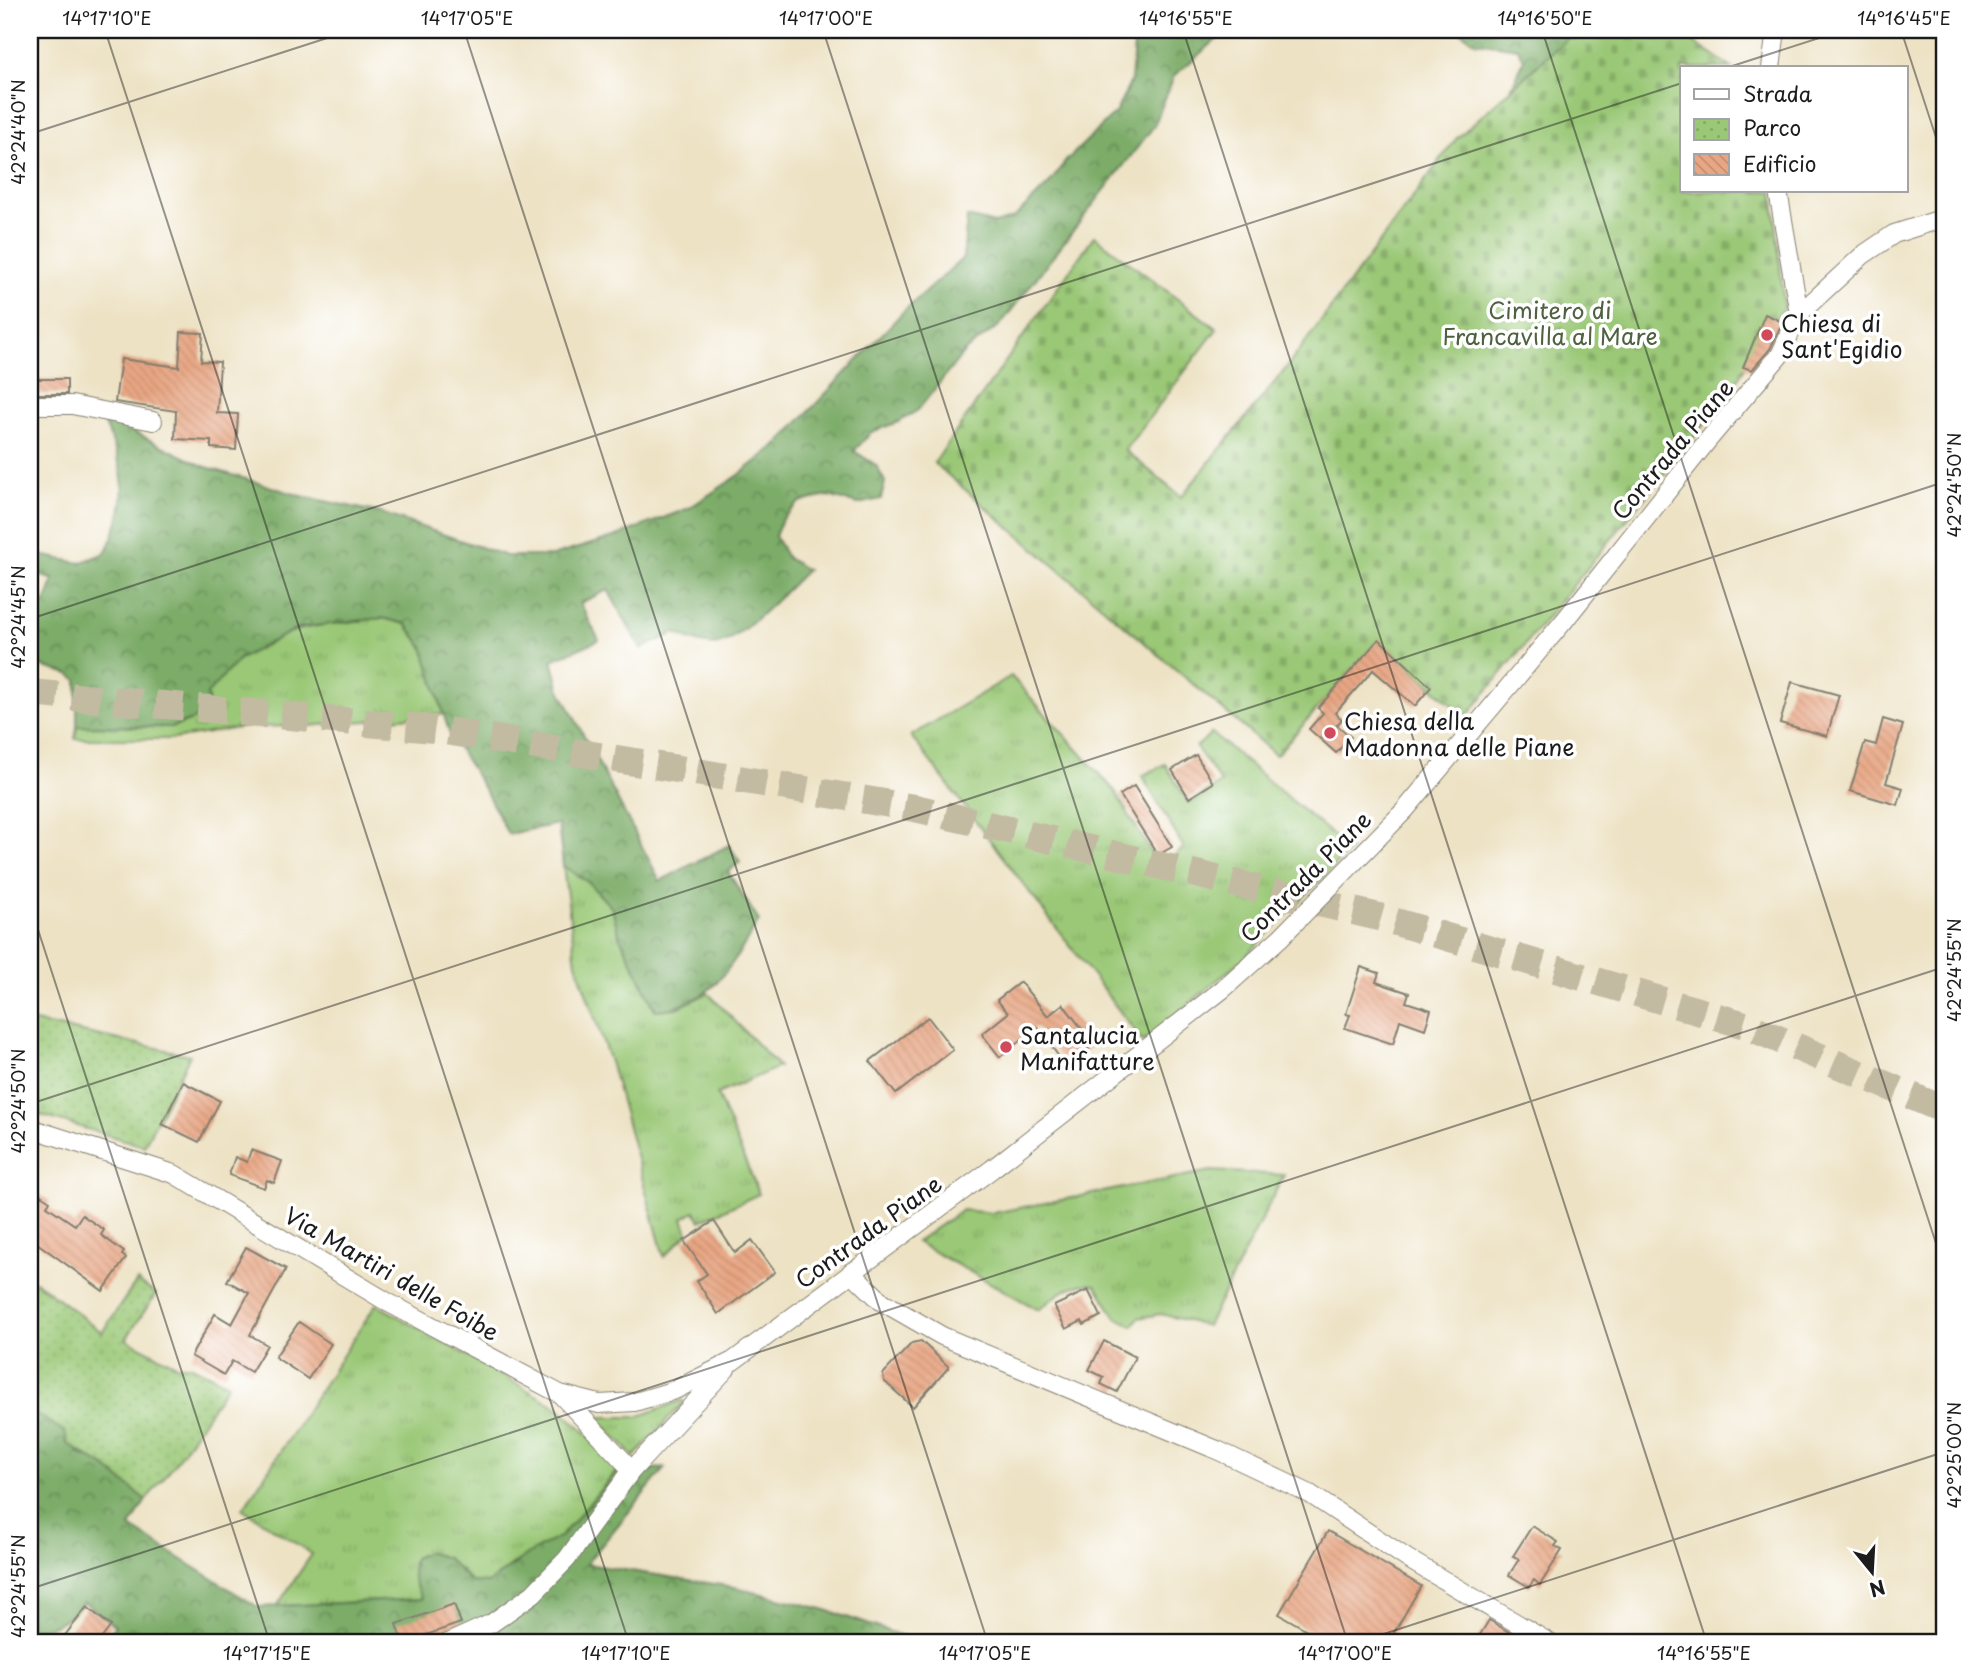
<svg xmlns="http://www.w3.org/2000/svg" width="1974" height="1673" viewBox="0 0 1974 1673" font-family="'Playpen Sans',sans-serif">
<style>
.grass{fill:url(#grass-tufts);stroke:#5b7249;stroke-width:2}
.forest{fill:url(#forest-crowns);stroke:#4c6442;stroke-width:2}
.cemetery{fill:url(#cemetery-stones);stroke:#5b7249;stroke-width:2}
.park{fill:url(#park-dots);stroke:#5b7249;stroke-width:2}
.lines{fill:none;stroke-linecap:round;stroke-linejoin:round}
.stream{stroke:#52bcce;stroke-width:6}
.building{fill:url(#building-back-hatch)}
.trunk-tunnel{stroke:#c3baa2;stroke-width:28;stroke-dasharray:28 14;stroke-linecap:butt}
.minor-casing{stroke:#847f70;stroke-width:20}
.minor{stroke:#fff;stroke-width:18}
.ticks{fill:none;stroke:#1c1c1c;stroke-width:2;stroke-opacity:0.45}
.poi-dot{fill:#d1495b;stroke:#fff;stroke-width:2.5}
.labels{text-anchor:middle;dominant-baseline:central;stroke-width:7;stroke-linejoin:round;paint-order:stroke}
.park-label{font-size:23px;fill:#4e6140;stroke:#fff}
.poi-label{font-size:23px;fill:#1c1c1c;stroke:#fff;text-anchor:start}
.street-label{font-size:23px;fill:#1c1c1c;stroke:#fff}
.neatline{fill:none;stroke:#1c1c1c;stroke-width:2.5}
.ticks-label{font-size:18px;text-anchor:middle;fill:#1c1c1c}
</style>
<defs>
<pattern id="grass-tufts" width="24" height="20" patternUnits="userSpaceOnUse" patternTransform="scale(1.75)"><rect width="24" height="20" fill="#9ac876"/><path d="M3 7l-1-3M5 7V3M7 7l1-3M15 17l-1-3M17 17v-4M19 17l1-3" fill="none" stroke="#84ab66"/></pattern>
<pattern id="forest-crowns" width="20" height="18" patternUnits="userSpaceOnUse" patternTransform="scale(1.75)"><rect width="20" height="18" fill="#7bac67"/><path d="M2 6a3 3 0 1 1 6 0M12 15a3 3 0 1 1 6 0" fill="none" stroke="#648b54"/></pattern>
<pattern id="cemetery-stones" width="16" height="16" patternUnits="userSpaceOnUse" patternTransform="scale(1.75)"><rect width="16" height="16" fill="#9ac876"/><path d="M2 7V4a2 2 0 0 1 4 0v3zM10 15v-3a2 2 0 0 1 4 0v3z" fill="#84ab66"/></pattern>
<pattern id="park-dots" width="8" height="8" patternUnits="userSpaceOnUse" patternTransform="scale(1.75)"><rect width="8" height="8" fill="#9ac876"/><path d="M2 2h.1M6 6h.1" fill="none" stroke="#84ab66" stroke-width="1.8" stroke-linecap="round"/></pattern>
<pattern id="building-back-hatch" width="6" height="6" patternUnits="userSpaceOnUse" patternTransform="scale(1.75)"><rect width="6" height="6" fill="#e8a683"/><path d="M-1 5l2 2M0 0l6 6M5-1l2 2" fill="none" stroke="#c68e71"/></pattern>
</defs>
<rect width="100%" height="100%" fill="#fff"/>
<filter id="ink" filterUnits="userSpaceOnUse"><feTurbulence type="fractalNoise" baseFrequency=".0143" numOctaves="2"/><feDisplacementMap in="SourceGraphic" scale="14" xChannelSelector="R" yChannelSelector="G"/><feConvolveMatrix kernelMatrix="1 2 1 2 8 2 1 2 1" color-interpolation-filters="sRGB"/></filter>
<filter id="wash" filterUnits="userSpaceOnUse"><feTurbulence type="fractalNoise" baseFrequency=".00686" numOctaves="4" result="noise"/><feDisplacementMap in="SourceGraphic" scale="28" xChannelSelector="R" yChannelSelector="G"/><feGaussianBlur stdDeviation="1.57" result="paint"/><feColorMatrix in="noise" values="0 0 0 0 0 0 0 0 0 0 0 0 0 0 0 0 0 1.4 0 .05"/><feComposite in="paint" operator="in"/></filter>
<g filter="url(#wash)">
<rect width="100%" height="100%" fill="#ede2c4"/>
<!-- grass -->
<g class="grass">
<path d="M 382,618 L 406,624 L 423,647 L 446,714 L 308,726 L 244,727 L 174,739 L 75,739 L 77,726 L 172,727 L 209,714 L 207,694 C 217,683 226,671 237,661 C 275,626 333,623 382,618 Z"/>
<path d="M 1011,676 L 1115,791 L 1159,866 L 1184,848 L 1142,776 L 1165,764 L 1189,803 L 1221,783 L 1196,747 L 1212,733 L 1350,850 L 1244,958 L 1143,1042 L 911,736 Z"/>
<path d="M 563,866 L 588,882 L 612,908 L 620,937 L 655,1010 L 678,1008 L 708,993 L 779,1067 L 717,1094 L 759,1194 L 700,1221 L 695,1211 L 683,1218 L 688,1233 L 664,1257 L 611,1065 L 576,963 Z"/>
<path d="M 1211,1171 L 1284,1175 L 1207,1326 L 1161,1314 L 1138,1318 L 1133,1326 L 1116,1318 L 1096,1285 C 1071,1282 1057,1294 1039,1310 L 916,1242 L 962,1210 L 993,1213 Z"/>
<path d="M 376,1304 L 559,1408 L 595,1441 L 618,1470 L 561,1536 L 525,1556 L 488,1583 L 471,1582 L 460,1569 L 423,1599 L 277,1606 L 312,1554 L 243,1509 Z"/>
<path d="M 682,1400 L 684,1402 L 634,1457 L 597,1417 L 637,1417 Z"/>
</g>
<!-- forest -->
<g class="forest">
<path d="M 1146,30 L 1235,30 L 1217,39 L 1174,76 L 1154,126 L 1000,325 L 965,351 L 918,410 L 898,422 L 871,432 L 854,451 L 876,465 L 885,482 L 881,499 L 858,504 L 828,496 L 800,502 L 782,519 L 775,536 L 787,558 L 807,570 C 789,587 740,640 718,644 C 704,647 687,638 675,633 L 641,649 L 608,590 L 580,603 L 599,640 L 552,660 L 560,690 L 660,881 L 729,845 L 740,862 L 728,872 L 759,921 C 731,965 713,1006 656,1010 L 620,937 L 612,908 L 588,882 L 563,866 L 558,824 L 508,834 L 486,792 L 450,735 L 423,647 L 406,624 L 382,618 L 298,628 L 239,659 L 207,694 L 210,714 L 172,727 L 77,726 L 77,680 L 69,674 L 30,663 L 30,615 C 46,605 49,597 53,579 L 30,573 L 30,553 L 80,563 L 105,553 C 132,500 126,468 101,416 L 203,466 L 301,496 L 381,513 L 506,556 L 552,556 L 617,536 L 689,508 L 739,475 L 778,444 L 904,311 L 963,258 L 967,217 L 995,224 L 1014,218 L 1049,184 L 1066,161 L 1116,112 L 1131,81 L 1134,45 Z"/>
<path d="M 1458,30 L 1577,30 L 1511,89 L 1524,60 L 1518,48 L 1475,42 Z"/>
<path d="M 30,1410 L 65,1432 L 78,1452 L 107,1468 L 146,1500 L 130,1527 L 258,1607 L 422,1599 C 415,1584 409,1576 414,1558 L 427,1552 L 447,1558 L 471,1582 L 488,1583 L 525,1556 L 561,1536 L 618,1470 L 665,1468 L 586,1564 L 734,1587 L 823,1609 L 923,1643 L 461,1643 L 451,1636 L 431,1643 L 102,1643 L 115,1626 L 84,1602 C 66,1620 56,1630 30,1628 Z"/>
</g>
<!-- cemetery -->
<path class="cemetery" d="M 1577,30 L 1675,30 L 1732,68 L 1682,68 L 1682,191 L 1773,191 L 1784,307 L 1722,403 L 1466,717 L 1379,640 L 1276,755 L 934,463 L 1094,236 L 1217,329 L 1125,450 L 1181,497 L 1284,371 L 1456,139 Z"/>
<!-- park -->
<g class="park">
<path d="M 30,1021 L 190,1055 L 144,1146 L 30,1112 Z"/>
<path d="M 35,1281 L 102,1332 L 137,1281 L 156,1294 L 126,1339 L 176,1365 L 190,1365 L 228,1384 L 173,1466 L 146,1500 L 107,1468 L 68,1444 L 65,1432 L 30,1410 L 30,1288 Z"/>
</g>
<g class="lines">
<!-- stream -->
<path class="stream" d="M 30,634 L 34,634"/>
</g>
<g id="blocks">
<!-- building -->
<g class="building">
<path d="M 1765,314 L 1783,322 L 1770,349 L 1752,370 L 1743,367 Z"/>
<path d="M 181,332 L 203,333 L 201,361 L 220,362 L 217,413 L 238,414 L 236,450 L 211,448 L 211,441 L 175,439 L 176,411 L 115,402 L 121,359 L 179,367 Z"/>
<rect x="30" y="379" width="37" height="15"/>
<path d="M 1379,639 L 1431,687 L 1415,706 L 1373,670 L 1335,713 L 1342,719 L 1337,725 L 1351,737 L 1336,753 L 1309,729 L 1323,713 L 1318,708 Z"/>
<path d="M 1792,682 L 1839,695 L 1827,736 L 1780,723 Z"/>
<path d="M 1883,719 L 1903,725 L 1886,783 L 1903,788 L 1898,805 L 1850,791 L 1865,742 L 1876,745 Z"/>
<path d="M 1196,755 L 1213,783 L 1189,798 L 1172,770 Z"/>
<path d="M 1134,786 L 1172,847 L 1158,855 L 1120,795 Z"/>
<path d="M 1361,967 L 1379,973 L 1376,982 L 1409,993 L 1406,1002 L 1431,1010 L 1425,1029 L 1400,1020 L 1393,1044 L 1345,1028 L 1350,1015 L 1346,1014 Z"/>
<path d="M 1020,982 L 1048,1016 L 1063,1004 L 1094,1045 L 1066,1066 L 1037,1027 L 1000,1057 L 982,1034 L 1008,1013 L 997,1000 Z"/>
<path d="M 928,1017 L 953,1050 L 896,1094 L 870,1061 Z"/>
<path d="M 183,1082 L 220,1101 L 199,1142 L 162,1124 Z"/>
<path d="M 251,1150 L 282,1161 L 274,1183 L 267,1180 L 264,1188 L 229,1175 L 235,1157 L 247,1162 Z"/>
<path d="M 30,1188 L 50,1201 L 47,1206 L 75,1225 L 82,1215 L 104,1230 L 101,1235 L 124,1252 L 122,1255 L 126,1258 L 103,1291 L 30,1238 Z"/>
<path d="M 714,1221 L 735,1253 L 752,1240 L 775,1272 L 718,1314 L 697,1281 L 707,1274 L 684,1241 Z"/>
<path d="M 246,1247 L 286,1269 L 250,1335 L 267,1345 L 251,1372 L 232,1361 L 224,1375 L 191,1356 L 215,1314 L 232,1324 L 249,1293 L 227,1281 Z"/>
<path d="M 1088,1290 L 1101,1316 L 1084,1325 L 1082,1321 L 1066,1329 L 1054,1306 Z"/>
<path d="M 299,1322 L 331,1344 L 308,1379 L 275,1357 Z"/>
<path d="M 921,1341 L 949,1367 L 913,1407 L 884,1381 L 883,1374 L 912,1343 Z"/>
<path d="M 1104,1341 L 1135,1357 L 1117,1392 L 1101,1384 L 1104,1377 L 1089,1370 Z"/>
<path d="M 1532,1526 L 1558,1542 L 1555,1546 L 1562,1550 L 1540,1585 L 1534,1580 L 1529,1587 L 1509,1575 L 1519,1559 L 1513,1556 Z"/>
<path d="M 1328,1531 L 1421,1586 L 1388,1643 L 1330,1643 L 1279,1614 Z"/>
<path d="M 454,1604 L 461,1623 L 403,1643 L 397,1624 Z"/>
<path d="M 87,1607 L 111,1626 L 98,1643 L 59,1643 Z"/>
<path d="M 1489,1620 L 1512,1634 L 1507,1643 L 1475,1643 Z"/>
</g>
</g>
</g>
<g filter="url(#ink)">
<use href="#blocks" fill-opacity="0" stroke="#847f70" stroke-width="2"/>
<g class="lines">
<!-- trunk-tunnel -->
<path class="trunk-tunnel" d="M 30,693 L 434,729 L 915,808 L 1379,917 L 1745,1025 L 1944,1110"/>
<defs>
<g id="minor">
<path d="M 1771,68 L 1776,30"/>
<path d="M 1778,191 L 1799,314"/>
<path d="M 30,405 L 72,405 L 153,421"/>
<path d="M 30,1128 L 174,1174 L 389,1303 L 560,1394 L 599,1404 L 635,1402 L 675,1390 L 733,1361 L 992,1169 L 1223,989 L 1281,937 L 1405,810 L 1564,621 L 1708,440 L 1780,355 L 1799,314 L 1863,255 L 1894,234 L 1944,218"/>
<path d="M 851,1272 L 881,1301 L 942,1336 L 1217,1450 L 1310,1494 L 1408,1559 L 1550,1643"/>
<path d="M 562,1396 L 632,1470"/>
<path d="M 448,1643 L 492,1623 L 533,1594 L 567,1559 L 632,1470 L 726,1369"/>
</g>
</defs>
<!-- minor casing -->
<use href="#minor" class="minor-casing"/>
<!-- minor -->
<use href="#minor" class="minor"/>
</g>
</g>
<!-- ticks -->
<path class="ticks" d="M 105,30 L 629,1643M 464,30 L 988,1643M 823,30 L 1348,1643M 1183,30 L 1707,1643M 1542,30 L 1944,1268M 1901,30 L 1944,162M 1726,68 L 1844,30M 30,134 L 352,30M 30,619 L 1682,83M 30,905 L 270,1643M 30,1104 L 1944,482M 30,1589 L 1944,967M 1356,1643 L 1944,1452"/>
<!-- markers -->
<g class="poi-dot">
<circle cx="1767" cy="335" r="7"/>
<circle cx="1330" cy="733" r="7"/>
<circle cx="1006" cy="1047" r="7"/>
</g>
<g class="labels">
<!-- park labels -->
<g class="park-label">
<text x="1550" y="309">Cimitero di<tspan x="1550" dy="26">Francavilla al Mare</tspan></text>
</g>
<!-- poi labels -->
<g class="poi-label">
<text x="1781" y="322">Chiesa di<tspan x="1781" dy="26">Sant'Egidio</tspan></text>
<text x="1344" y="720">Chiesa della<tspan x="1344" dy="26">Madonna delle Piane</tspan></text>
<text x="1020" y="1034">Santalucia<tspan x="1020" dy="26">Manifatture</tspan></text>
</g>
<!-- street labels -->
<g class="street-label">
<text transform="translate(1672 449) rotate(-50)">Contrada Piane</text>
<text transform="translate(1305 876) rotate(-45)">Contrada Piane</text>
<text transform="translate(868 1231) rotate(-36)">Contrada Piane</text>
<text transform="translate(392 1273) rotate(30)">Via Martiri delle Foibe</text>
</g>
</g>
<!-- margin -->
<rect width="1974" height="1673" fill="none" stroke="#fff" stroke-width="77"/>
<!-- legend -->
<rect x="1680" y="66" width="228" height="126" fill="#ffffff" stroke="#a4a4a4" stroke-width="2"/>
<rect x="1694" y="89" width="35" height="10" fill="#ffffff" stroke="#a4a4a4" stroke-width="2"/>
<text x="1743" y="102" font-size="21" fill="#1c1c1c">Strada</text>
<rect x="1694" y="119" width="35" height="21" fill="url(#park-dots)" stroke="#a4a4a4" stroke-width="2"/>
<text x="1743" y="136" font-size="21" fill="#1c1c1c">Parco</text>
<rect x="1694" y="154" width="35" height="21" fill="url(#building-back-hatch)" stroke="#a4a4a4" stroke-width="2"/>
<text x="1743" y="172" font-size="21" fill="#1c1c1c">Edificio</text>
<!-- north arrow -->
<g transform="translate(1872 1572) rotate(162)" stroke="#ffffff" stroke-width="5" paint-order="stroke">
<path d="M0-5L12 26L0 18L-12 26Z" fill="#1c1c1c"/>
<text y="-10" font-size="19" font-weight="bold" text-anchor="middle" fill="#1c1c1c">N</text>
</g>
<rect x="38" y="38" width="1898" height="1596" class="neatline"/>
<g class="ticks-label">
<text x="107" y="25">14°17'10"E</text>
<text x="467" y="25">14°17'05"E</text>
<text x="826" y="25">14°17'00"E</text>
<text x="1186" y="25">14°16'55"E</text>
<text x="1545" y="25">14°16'50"E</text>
<text x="1904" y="25">14°16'45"E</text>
<text transform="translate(19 132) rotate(-90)" y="6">42°24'40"N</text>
<text transform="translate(1955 485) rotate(-90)" y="6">42°24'50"N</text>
<text transform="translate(19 617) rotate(-90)" y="6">42°24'45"N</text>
<text transform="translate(1955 970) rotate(-90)" y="6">42°24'55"N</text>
<text transform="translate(19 1101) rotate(-90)" y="6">42°24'50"N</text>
<text transform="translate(1955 1455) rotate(-90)" y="6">42°25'00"N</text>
<text transform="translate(19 1586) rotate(-90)" y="6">42°24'55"N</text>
<text x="267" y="1660">14°17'15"E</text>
<text x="626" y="1660">14°17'10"E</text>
<text x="985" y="1660">14°17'05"E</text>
<text x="1345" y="1660">14°17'00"E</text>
<text x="1704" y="1660">14°16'55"E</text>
</g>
</svg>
